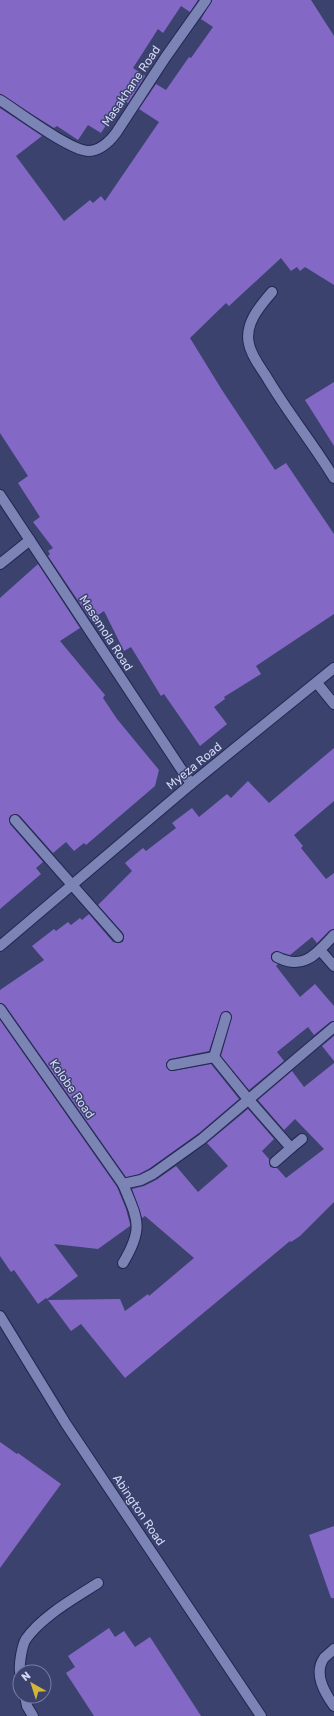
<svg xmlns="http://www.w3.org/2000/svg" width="334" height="1716" viewBox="0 0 334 1716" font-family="Rubik,sans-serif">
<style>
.building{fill:#8468c5}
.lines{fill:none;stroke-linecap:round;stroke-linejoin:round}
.street-casing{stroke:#232751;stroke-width:12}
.street{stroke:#7b84b5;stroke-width:10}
.labels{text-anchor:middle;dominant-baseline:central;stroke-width:3;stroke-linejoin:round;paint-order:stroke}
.street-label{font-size:12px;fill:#d2d7f2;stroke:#3b426e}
</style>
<rect width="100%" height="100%" fill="#3b426e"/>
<!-- building -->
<g class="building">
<path d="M 0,0 L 198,0 L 190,12 L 181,6 L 163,33 L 158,29 L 133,68 L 145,76 L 128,103 L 123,99 L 101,133 L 88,125 L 78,140 L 57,126 L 54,128 L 0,94 Z"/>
<path d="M 212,0 L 311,0 L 334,36 L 334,285 L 305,267 L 300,271 L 297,267 L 291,271 L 281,258 L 229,306 L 226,303 L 190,338 L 222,390 L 275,470 L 286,463 L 334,534 L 334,614 L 256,666 L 261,674 L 224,697 L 225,699 L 214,707 L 227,724 L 200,746 L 164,694 L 161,696 L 131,647 L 124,651 L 104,611 L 91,620 L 48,556 L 50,554 L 48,551 L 53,548 L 33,522 L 40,517 L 18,483 L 28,476 L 0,433 L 0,108 L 42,136 L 16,156 L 64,221 L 90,200 L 93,203 L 101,196 L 105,201 L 159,122 L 139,109 L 156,84 L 166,90 L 189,57 L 191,58 L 213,27 L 201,19 Z"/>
<path d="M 334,382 L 334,446 L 305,400 Z"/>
<path d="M 38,564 L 80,628 L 60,641 L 105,695 L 103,698 L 117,719 L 159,770 L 155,786 L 86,845 L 84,843 L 74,851 L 66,842 L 53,853 L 20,816 L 17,814 L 11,815 L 9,818 L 10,824 L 43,862 L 36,868 L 41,874 L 0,909 L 0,598 Z"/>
<path d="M 334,748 L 334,801 L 294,835 L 303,846 L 301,848 L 326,879 L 334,873 L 334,929 L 329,931 L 317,943 L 312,937 L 290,955 L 276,951 L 271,954 L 271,958 L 272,961 L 278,964 L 276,966 L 300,997 L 315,984 L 334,1006 L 334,1021 L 330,1022 L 314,1035 L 308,1027 L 277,1052 L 284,1061 L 249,1090 L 221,1056 L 232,1016 L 228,1011 L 222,1012 L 209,1051 L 170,1059 L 166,1063 L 166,1067 L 170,1071 L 173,1071 L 211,1064 L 239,1099 L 199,1133 L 150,1168 L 139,1174 L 126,1177 L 5,1005 L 0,1003 L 0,990 L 44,960 L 32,946 L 54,929 L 56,931 L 68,922 L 71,925 L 80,918 L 82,920 L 89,914 L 113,942 L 119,943 L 123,942 L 124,936 L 123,933 L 98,905 L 132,871 L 125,863 L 143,848 L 146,851 L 176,828 L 172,823 L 192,808 L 199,817 L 227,794 L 231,798 L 248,781 L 269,803 Z"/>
<path d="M 0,1020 L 117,1187 L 126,1209 L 130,1224 L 130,1226 L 98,1249 L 54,1244 L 78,1276 L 47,1299 L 46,1298 L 38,1304 L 14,1270 L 11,1272 L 0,1256 Z"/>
<path d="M 334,1036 L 334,1061 L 322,1046 Z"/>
<path d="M 334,1063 L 334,1202 L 300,1236 L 291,1242 L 290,1241 L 125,1378 L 81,1324 L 71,1331 L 48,1300 L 120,1299 L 125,1311 L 148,1294 L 149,1296 L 194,1258 L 145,1216 L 142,1218 L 132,1189 L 144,1186 L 156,1180 L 176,1166 L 198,1192 L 228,1166 L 207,1143 L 248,1109 L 274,1139 L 262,1151 L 269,1159 L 270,1167 L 277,1168 L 286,1178 L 324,1149 L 295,1119 L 284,1130 L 258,1100 L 292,1071 L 304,1087 Z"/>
<path d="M 0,1442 L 17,1454 L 18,1453 L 61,1484 L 0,1568 Z"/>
<path d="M 334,1526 L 334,1598 L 331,1598 L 309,1535 Z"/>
<path d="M 109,1628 L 115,1637 L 124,1631 L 135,1647 L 150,1637 L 201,1716 L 94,1716 L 66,1673 L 75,1667 L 68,1656 Z"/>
</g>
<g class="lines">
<defs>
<g id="street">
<path d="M 0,100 C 19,112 69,150 88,151 C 100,151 110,141 116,133 L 165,58 L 206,0"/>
<path d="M 272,292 C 260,306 244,324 249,344 C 251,355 260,367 266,376 C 287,412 313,443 334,478"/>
<path d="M 0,495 L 191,784"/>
<path d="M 0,564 L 30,540"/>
<path d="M 317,683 L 334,704"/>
<path d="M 15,820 L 118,937"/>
<path d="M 0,946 L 191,784 L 334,668"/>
<path d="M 320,950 L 334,966"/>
<path d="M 277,957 C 304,971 316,954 334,935"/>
<path d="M 0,1009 L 123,1184 L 141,1180 L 153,1174 L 202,1139 L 334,1027"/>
<path d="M 214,1057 L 248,1099 L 291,1148 L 275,1162"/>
<path d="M 214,1057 L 226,1017"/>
<path d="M 172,1065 L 214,1057"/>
<path d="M 291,1148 L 302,1139"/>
<path d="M 123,1184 C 138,1220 144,1228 123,1263"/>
<path d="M 0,1316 L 66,1424 L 261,1716"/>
<path d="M 334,1649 C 331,1652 327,1655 324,1658 C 313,1674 325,1693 334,1706"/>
<path d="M 20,1672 C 19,1664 22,1645 26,1639 C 42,1616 75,1598 98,1583"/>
<path d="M 25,1696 L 27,1706 L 33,1716"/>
</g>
</defs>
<!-- street casing -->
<use href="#street" class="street-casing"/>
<!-- street -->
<use href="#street" class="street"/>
</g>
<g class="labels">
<!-- street labels -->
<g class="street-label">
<text transform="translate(131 86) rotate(-56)">Masakhane Road</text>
<text transform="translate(106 633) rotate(57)">Masemola Road</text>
<text transform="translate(194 766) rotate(-39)">Myeza Road</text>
<text transform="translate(72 1089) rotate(55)">Kolobe Road</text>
<text transform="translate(139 1510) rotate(56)">Abington Road</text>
</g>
</g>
<!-- north arrow -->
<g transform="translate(32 1684) rotate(321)"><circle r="19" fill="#3b426e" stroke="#777ea3"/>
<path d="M0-3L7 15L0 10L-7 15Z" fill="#d3b635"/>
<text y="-6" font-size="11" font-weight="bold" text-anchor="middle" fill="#d2d7f2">N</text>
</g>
</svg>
